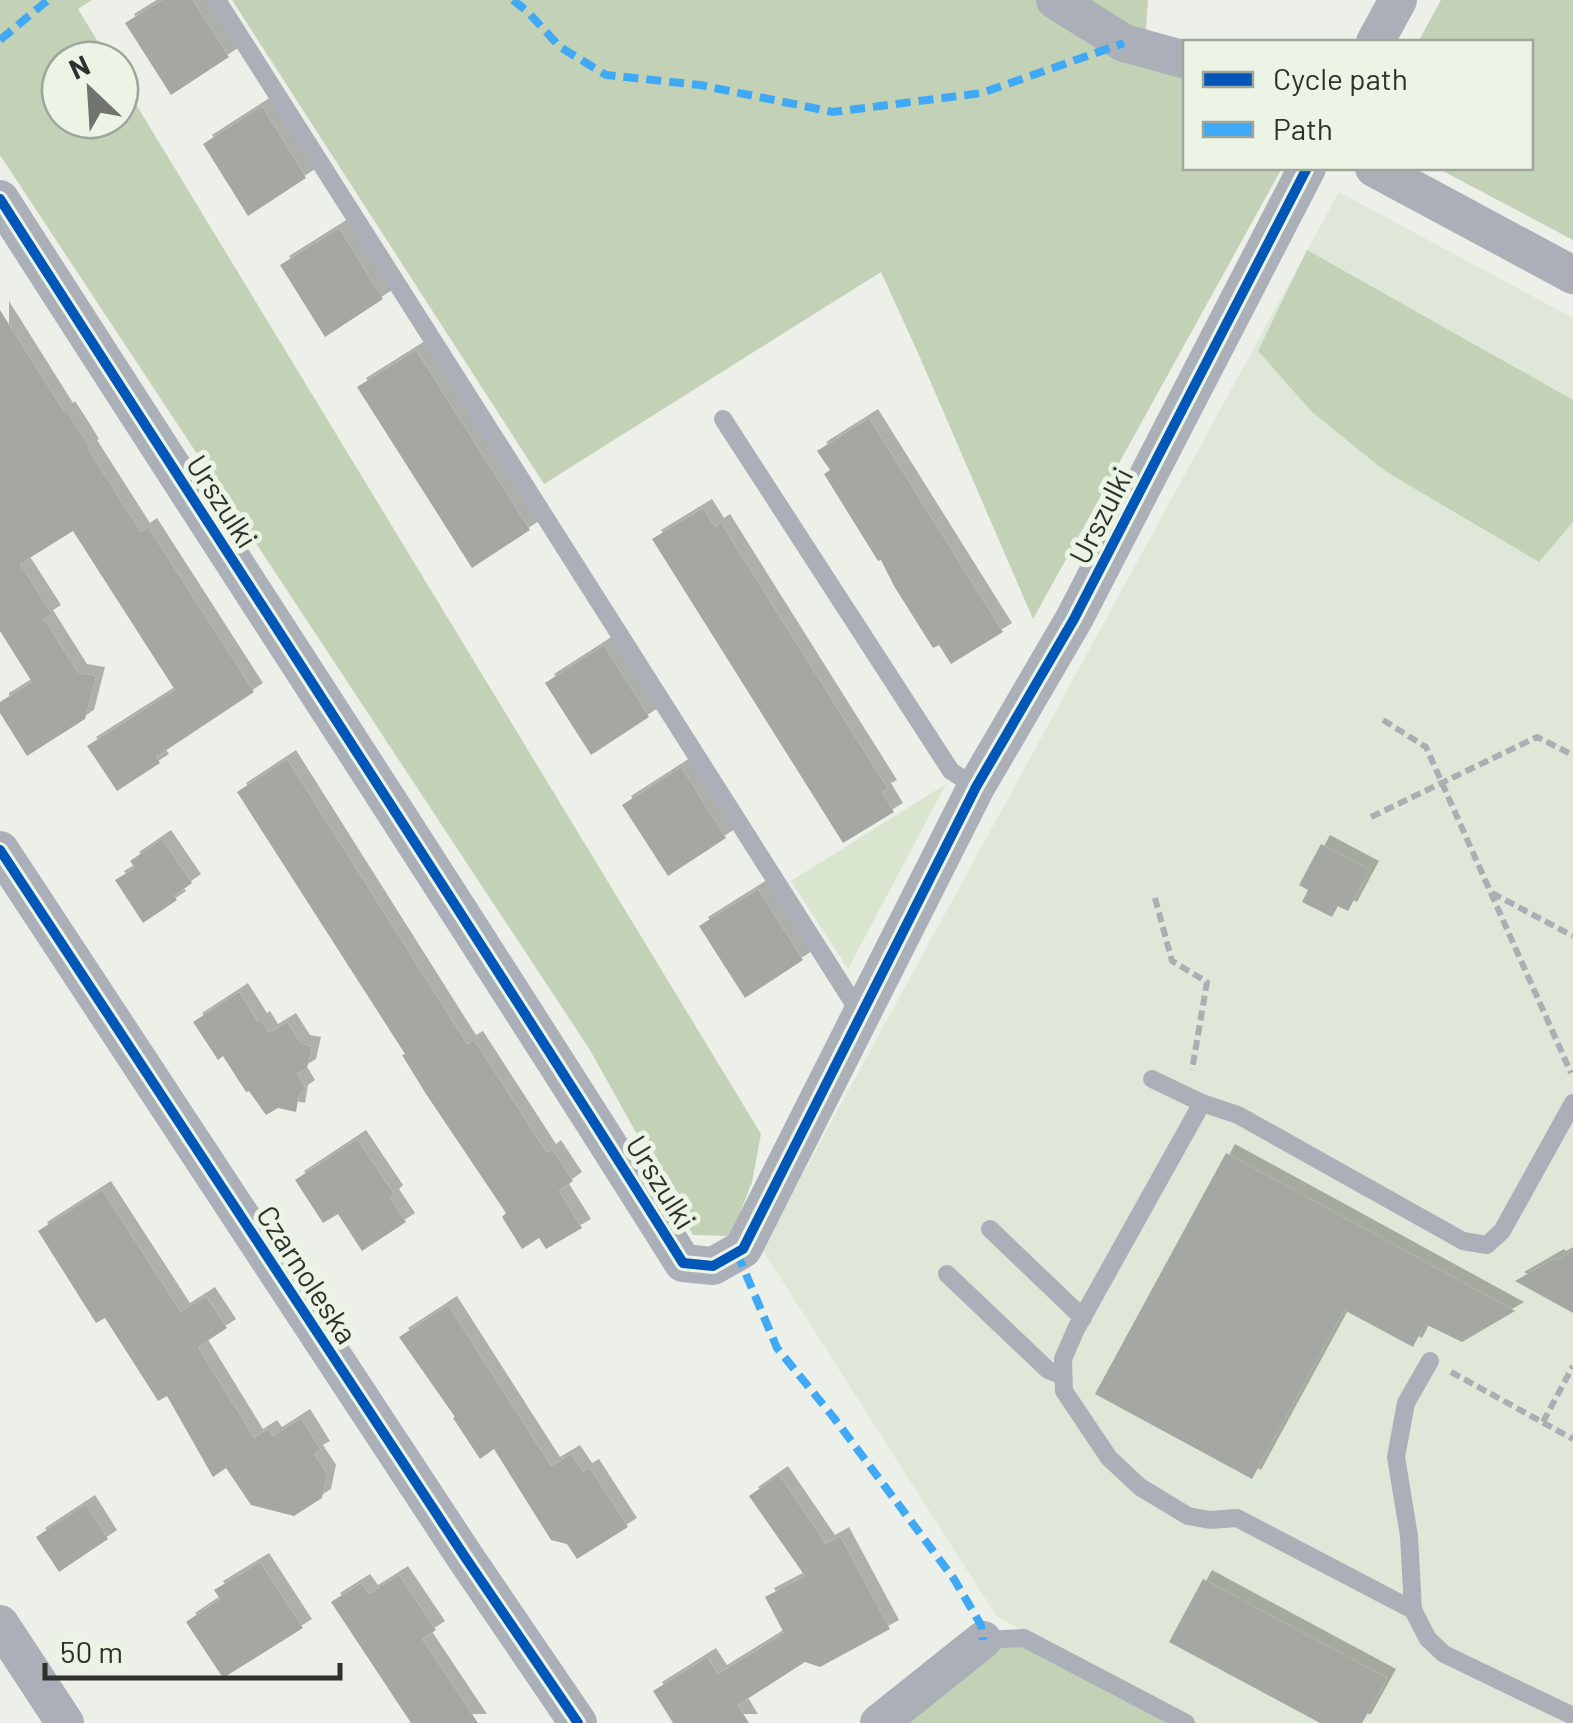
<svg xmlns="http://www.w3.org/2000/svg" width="1573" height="1723" viewBox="0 0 1573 1723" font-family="Barlow,sans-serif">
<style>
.built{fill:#dfe8d8}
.green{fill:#dae5d0}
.forest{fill:#c3d2b6}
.building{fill:#a5a8a2;filter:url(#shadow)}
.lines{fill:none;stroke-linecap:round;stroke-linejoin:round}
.path{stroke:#abaeb2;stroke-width:6;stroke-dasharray:10 5;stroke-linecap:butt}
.service{stroke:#abafb8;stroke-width:18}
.minor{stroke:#abafb8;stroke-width:38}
.quiet{stroke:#3fa9f5;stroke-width:8;stroke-dasharray:15 8;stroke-linecap:butt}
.cycleway-casing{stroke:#ebf4e5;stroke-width:16}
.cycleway{stroke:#0057b8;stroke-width:10}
.labels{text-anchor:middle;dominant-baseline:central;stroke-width:10;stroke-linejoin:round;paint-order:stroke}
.street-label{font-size:30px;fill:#2f322c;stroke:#ebf4e5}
</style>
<defs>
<filter id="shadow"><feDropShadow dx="9" dy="-9" stdDeviation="0" flood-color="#0004"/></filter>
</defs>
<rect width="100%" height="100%" fill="#ecf0e8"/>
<!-- built -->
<path class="built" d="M 1339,192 L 1573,318 L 1573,1723 L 1198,1723 L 997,1617 L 762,1249 Z"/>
<!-- green -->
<path class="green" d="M 946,784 L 848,969 L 791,881 Z"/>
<!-- forest -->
<g class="forest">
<path d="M 0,0 L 92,0 L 78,9 L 109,60 L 60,60 L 60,120 L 120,120 L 120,78 L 761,1134 L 752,1182 L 731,1236 L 693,1235 L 590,1050 L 0,155 Z"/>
<path d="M 232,0 L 1148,0 L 1146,28 L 1185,63 L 1186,168 L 1282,168 L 1033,619 L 918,353 L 881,272 L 544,484 Z"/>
<path d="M 1441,0 L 1573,0 L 1573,240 L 1437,168 L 1530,168 L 1530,42 L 1418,42 Z"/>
<path d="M 1307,250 L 1573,400 L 1573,522 L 1539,562 L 1385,471 L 1312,412 L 1258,351 Z"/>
<path d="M 1020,1629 L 1198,1723 L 906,1723 Z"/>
</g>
<!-- building -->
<g class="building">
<path d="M 162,0 L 193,0 L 229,57 L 171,95 L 125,23 Z"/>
<path d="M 262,106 L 306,178 L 248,216 L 203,144 Z"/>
<path d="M 339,228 L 383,299 L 325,337 L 280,265 Z"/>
<path d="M 0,310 L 64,412 L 66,410 L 79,430 L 90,448 L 88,449 L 141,532 L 148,527 L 254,692 L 156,757 L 160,763 L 117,791 L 87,746 L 175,690 L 73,531 L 20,564 L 52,614 L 44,619 L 78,673 L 96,676 L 85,719 L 27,756 L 0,713 L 0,702 L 32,682 L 0,631 Z"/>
<path d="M 416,350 L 530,530 L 472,568 L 357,387 Z"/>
<path d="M 869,418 L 1003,632 L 951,664 L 939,645 L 933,648 L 894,586 L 881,560 L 878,561 L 824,474 L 830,470 L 817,451 Z"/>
<path d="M 703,508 L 715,527 L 721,523 L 888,789 L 882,792 L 894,812 L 843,843 L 652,539 Z"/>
<path d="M 604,645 L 649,717 L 591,755 L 545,683 Z"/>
<path d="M 287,759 L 467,1044 L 474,1040 L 547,1153 L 552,1149 L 573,1181 L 559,1191 L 582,1228 L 546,1249 L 539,1238 L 522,1249 L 502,1217 L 506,1213 L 426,1094 L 402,1055 L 405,1054 L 237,792 Z"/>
<path d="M 681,767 L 726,838 L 668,876 L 622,805 Z"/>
<path d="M 162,839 L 192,883 L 174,896 L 177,900 L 143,923 L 115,880 L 135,868 L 130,861 Z"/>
<path d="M 1321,844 L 1370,870 L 1348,911 L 1338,906 L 1332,917 L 1302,902 L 1308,890 L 1299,885 Z"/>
<path d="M 758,889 L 803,960 L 745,998 L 699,926 Z"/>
<path d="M 239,992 L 258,1022 L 261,1020 L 269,1033 L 287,1022 L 301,1044 L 312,1046 L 307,1068 L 297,1074 L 306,1089 L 299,1094 L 296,1112 L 278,1108 L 266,1115 L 249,1091 L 246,1092 L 223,1056 L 218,1060 L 193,1022 Z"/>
<path d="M 357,1139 L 394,1194 L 390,1198 L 406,1222 L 362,1251 L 338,1214 L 323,1223 L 295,1180 Z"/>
<path d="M 1226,1153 L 1515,1311 L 1462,1342 L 1425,1324 L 1413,1347 L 1344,1310 L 1252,1479 L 1095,1394 Z"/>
<path d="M 102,1190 L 181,1312 L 206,1296 L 227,1328 L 198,1347 L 254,1438 L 268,1429 L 273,1436 L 301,1418 L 321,1450 L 314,1454 L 327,1474 L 322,1498 L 294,1516 L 251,1505 L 226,1468 L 213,1477 L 167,1396 L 158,1401 L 105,1318 L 96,1323 L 38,1231 Z"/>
<path d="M 1573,1251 L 1573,1313 L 1515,1281 L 1555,1258 L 1557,1260 Z"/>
<path d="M 448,1305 L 551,1466 L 571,1454 L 583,1472 L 590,1468 L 628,1527 L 577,1559 L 567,1544 L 551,1540 L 494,1449 L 480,1459 L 453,1418 L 455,1417 L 399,1337 Z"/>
<path d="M 779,1475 L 826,1544 L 840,1536 L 890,1629 L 820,1667 L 805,1662 L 738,1705 L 749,1723 L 673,1723 L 653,1691 L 707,1657 L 718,1674 L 784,1633 L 765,1597 L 805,1576 L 749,1496 Z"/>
<path d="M 86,1504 L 108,1539 L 59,1572 L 36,1537 Z"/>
<path d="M 260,1562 L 303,1628 L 223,1678 L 186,1622 L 220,1599 L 214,1590 Z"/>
<path d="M 399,1575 L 436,1630 L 422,1639 L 478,1723 L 411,1723 L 331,1602 L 361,1583 L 369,1594 Z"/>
<path d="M 1203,1579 L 1387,1678 L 1362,1723 L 1320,1723 L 1169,1642 Z"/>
</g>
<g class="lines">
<!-- path -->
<g class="path">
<path d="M 1383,720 L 1426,747 L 1571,1073"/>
<path d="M 1371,817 L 1537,737 L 1573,755"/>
<path d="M 1492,893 L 1573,936"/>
<path d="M 1155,898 L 1172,961 L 1207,982 L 1192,1070"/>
<path d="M 1451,1372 L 1573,1439"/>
<path d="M 1543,1422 L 1573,1366"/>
</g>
<!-- service -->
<g class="service">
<path d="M 217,0 L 861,1015"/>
<path d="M 723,419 L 951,771 L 976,787"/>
<path d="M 1152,1079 L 1202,1103"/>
<path d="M 1573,1103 L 1502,1231 L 1487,1245 L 1463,1241 L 1238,1115 L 1202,1103 L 1076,1329 L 1063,1359 L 1064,1391 L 1109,1458 L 1140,1487 L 1188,1516 L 1210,1520 L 1237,1518 L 1413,1610 L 1428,1639 L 1444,1654 L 1573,1716"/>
<path d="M 990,1229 L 1083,1318"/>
<path d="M 947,1274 L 1048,1370 L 1063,1376"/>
<path d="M 1413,1610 L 1409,1536 L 1396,1457 L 1406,1403 L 1430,1361"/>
<path d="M 983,1640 L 1024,1638 L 1186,1723"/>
</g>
<!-- minor -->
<g class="minor">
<path d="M 1055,0 L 1124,43 L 1186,60"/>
<path d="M 1375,42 L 1398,0"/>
<path d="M 1374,168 L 1573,275"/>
<path d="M 0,199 C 227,554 459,906 683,1263 L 713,1266 L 743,1249 L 976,787 L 1074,619 L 1307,168"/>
<path d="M 0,850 L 465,1557 L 578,1723"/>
<path d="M 0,1624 L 65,1723"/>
<path d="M 879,1723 L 983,1640"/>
</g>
<!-- quiet -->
<g class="quiet">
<path d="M 513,0 L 527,11 L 560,47 L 606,75 L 700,85 L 833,112 L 982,93 L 1124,43"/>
<path d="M 0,40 L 48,0"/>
<path d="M 737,1253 L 777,1348 L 834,1418 L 954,1579 L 981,1625 L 983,1640"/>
</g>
<defs>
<g id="cycleway">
<path d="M 0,199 C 227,554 459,906 683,1263 L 713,1266 L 743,1249 L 976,787 L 1074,619 L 1307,168"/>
<path d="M 0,850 L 465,1557 L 578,1723"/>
</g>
</defs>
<!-- cycleway casing -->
<use href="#cycleway" class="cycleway-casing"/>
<!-- cycleway -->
<use href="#cycleway" class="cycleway"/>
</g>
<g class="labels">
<!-- street labels -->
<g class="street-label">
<text transform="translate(223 501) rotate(57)">Urszulki</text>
<text transform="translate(1100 515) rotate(-63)">Urszulki</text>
<text transform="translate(662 1182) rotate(58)">Urszulki</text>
<text transform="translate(308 1274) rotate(57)">Czarnoleska</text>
</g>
</g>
<!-- legend -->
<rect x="1183" y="40" width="350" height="130" fill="#ebf4e5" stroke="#a0a69b" stroke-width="2.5"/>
<rect x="1203" y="72" width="50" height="15" fill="#0057b8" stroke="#a0a69b" stroke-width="2.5"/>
<text x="1273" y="90" font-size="30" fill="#2f322c">Cycle path</text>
<rect x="1203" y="122" width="50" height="15" fill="#3fa9f5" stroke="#a0a69b" stroke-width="2.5"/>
<text x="1273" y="140" font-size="30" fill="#2f322c">Path</text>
<!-- north arrow -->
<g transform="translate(90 90) rotate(335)"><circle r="48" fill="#ebf4e5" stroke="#a0a69b" stroke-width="2.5"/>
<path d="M0-8L18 38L0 25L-18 38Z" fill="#71746e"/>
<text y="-15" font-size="28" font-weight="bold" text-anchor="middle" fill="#2f322c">N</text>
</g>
<!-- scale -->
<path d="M45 1663v15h295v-15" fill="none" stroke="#2f322c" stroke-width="5"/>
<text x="60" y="1663" font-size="30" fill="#2f322c" stroke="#ebf4e5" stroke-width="8" paint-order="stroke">50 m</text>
</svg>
